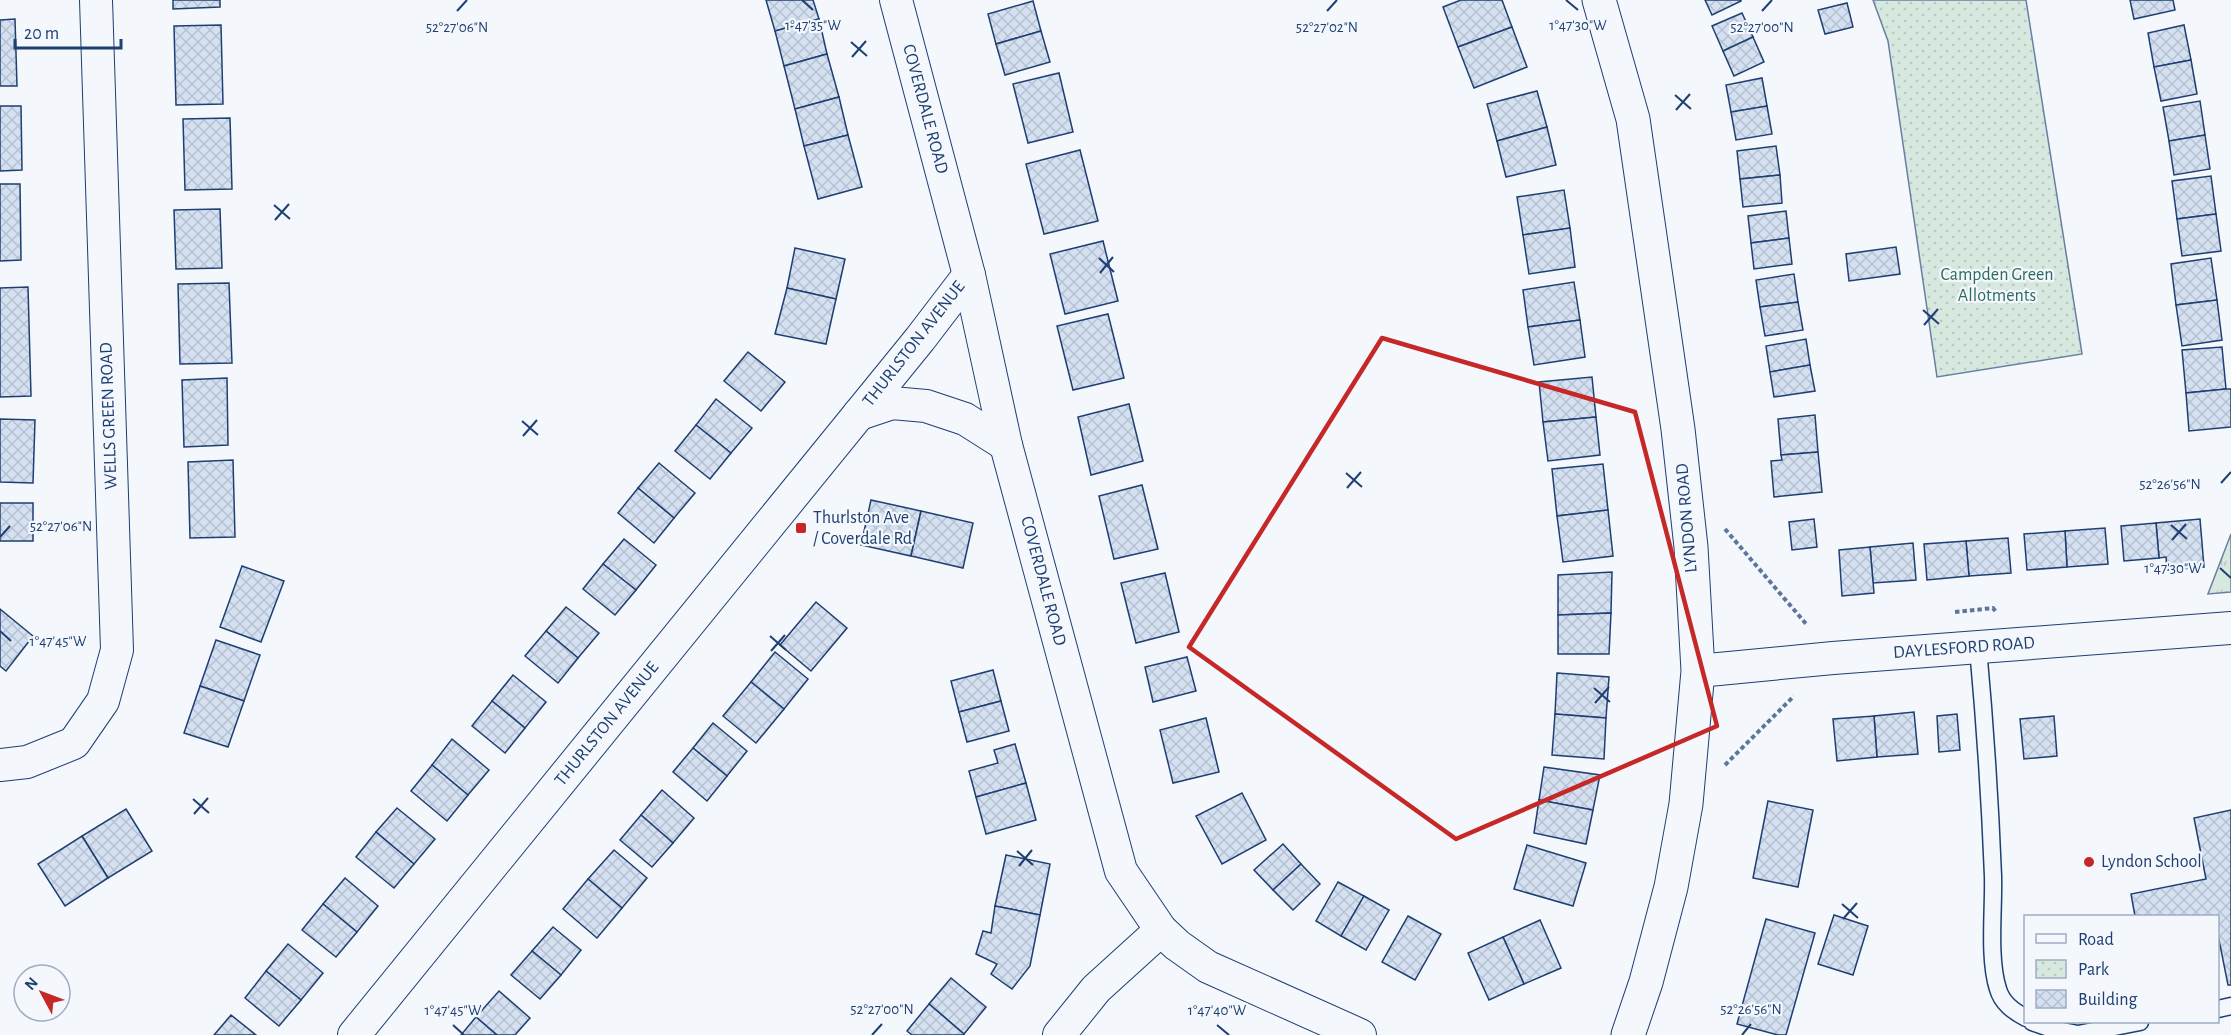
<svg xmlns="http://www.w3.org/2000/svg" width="2231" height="1035" viewBox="0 0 2231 1035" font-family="'Alegreya Sans',sans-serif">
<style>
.grass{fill:url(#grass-tufts);stroke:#687fa3;stroke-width:1.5}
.park{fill:url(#park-dots);stroke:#687fa3;stroke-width:1.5}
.building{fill:url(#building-cross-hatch);stroke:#1d3f73;stroke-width:1.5}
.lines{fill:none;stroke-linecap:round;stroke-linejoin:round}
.lane-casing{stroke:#1d3f73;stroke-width:19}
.street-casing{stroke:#1d3f73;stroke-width:34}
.secondary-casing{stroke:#1d3f73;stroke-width:35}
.path{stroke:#5e769c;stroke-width:4;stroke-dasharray:4.5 3;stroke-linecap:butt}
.lane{stroke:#f4f7fb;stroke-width:16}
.street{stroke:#f4f7fb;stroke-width:32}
.secondary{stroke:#f4f7fb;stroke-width:33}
.marked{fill:none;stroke:#c62828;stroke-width:4.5;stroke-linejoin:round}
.ticks{fill:none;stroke:#1d3f73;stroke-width:2}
.poi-dot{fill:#c62828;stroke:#f4f7fb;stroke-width:2}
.labels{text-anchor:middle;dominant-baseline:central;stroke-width:4.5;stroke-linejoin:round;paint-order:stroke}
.street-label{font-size:18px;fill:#1d3f73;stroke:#f4f7fb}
.park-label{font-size:18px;fill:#2c6c60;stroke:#f4f7fb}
.poi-label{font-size:18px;fill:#1d3f73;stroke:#f4f7fb;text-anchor:start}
.ticks-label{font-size:15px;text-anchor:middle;fill:#1d3f73;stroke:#f4f7fb;stroke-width:4.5;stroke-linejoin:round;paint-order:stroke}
</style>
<defs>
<pattern id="grass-tufts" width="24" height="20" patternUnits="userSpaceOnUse" patternTransform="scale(1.5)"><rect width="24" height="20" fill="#d7e8df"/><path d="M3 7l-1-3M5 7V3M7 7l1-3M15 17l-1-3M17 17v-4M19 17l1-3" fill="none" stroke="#b8c8c3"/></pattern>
<pattern id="park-dots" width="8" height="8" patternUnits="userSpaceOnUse" patternTransform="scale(1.5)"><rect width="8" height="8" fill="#d7e8df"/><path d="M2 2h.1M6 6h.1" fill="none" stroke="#b8c8c3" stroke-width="1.8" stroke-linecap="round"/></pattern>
<pattern id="building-cross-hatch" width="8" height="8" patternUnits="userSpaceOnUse" patternTransform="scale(1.5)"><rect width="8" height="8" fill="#d5e0f0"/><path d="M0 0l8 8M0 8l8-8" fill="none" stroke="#b6c1d1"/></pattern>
</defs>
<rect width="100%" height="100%" fill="#f4f7fb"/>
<!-- grass -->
<path class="grass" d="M 2231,534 L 2231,592 L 2208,594 Z"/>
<!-- park -->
<path class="park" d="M 1873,0 L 2026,0 L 2082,354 L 1937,377 L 1888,41 Z"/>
<!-- building -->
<g class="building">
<path d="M 173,0 L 220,0 L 220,7 L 173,9 Z"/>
<path d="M 766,0 L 813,0 L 819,19 L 775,31 Z"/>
<path d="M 1461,0 L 1502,0 L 1512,27 L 1458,47 L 1443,7 Z"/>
<path d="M 1705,0 L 1741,0 L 1741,1 L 1712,15 Z"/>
<path d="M 2130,0 L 2173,0 L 2175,10 L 2134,19 Z"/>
<path d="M 1033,1 L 1041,31 L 996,44 L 988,14 Z"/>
<path d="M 1847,3 L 1853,27 L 1825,34 L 1818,10 Z"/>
<path d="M 1742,13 L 1753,37 L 1723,51 L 1712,26 Z"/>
<path d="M 15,19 L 17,86 L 0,86 L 0,20 Z"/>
<path d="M 819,19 L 827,54 L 784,66 L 775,31 Z"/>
<path d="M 221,25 L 223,104 L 176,105 L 174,26 Z"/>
<path d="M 2184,25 L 2191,60 L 2154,67 L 2148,33 Z"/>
<path d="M 1512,27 L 1527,67 L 1474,88 L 1458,47 Z"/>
<path d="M 1041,31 L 1050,62 L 1005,75 L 996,44 Z"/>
<path d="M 1753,37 L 1764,62 L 1734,76 L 1723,51 Z"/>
<path d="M 827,54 L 839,97 L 795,109 L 784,66 Z"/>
<path d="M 2191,60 L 2197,94 L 2161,101 L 2154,67 Z"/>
<path d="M 1059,73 L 1073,132 L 1028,143 L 1013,84 Z"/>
<path d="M 1762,78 L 1767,106 L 1731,112 L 1726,85 Z"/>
<path d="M 1537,91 L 1547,127 L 1497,141 L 1487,104 Z"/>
<path d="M 839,97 L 848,135 L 804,146 L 795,109 Z"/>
<path d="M 2200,101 L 2205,135 L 2169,141 L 2163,107 Z"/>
<path d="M 0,106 L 21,106 L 22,170 L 0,171 Z"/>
<path d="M 1767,106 L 1772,134 L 1736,140 L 1731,112 Z"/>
<path d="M 230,118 L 232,189 L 185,190 L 183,119 Z"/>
<path d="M 1547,127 L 1556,165 L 1506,177 L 1497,141 Z"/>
<path d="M 848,135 L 862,187 L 818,199 L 804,146 Z"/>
<path d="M 2205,135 L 2210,169 L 2174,175 L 2169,141 Z"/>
<path d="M 1776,146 L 1780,175 L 1740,179 L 1737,151 Z"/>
<path d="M 1080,150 L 1098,221 L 1044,234 L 1026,164 Z"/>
<path d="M 1780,175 L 1782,203 L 1743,207 L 1740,179 Z"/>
<path d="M 2211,176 L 2216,214 L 2177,219 L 2172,181 Z"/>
<path d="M 0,184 L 20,184 L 21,260 L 0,261 Z"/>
<path d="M 1564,190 L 1570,228 L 1523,235 L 1517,197 Z"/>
<path d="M 220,209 L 222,268 L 176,269 L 174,210 Z"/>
<path d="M 1786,211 L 1789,238 L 1751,243 L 1748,216 Z"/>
<path d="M 2216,214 L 2221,251 L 2182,256 L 2177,219 Z"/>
<path d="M 1570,228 L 1575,267 L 1529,274 L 1523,235 Z"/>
<path d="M 1789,238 L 1792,264 L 1754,269 L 1751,243 Z"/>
<path d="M 1103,241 L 1118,301 L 1065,314 L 1050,254 Z"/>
<path d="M 1896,247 L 1900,274 L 1849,281 L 1846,254 Z"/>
<path d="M 795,248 L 845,259 L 836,299 L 787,288 Z"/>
<path d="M 2211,258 L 2217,300 L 2176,305 L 2171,264 Z"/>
<path d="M 1794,274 L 1798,302 L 1760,307 L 1756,280 Z"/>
<path d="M 1574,282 L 1580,320 L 1528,327 L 1523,290 Z"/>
<path d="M 229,283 L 232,363 L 180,364 L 178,284 Z"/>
<path d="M 28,287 L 31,396 L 0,397 L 0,288 Z"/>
<path d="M 787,288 L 836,299 L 826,344 L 775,334 Z"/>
<path d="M 2217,300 L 2222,340 L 2182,346 L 2176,305 Z"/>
<path d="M 1798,302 L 1803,330 L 1765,336 L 1760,307 Z"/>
<path d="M 1108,314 L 1124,378 L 1073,390 L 1057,326 Z"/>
<path d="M 1580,320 L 1585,357 L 1534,365 L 1528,327 Z"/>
<path d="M 1806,339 L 1810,365 L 1770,372 L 1766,346 Z"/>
<path d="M 2222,347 L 2226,389 L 2186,393 L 2182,350 Z"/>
<path d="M 748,352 L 785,382 L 761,411 L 724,381 Z"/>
<path d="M 1810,365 L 1815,391 L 1774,397 L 1770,372 Z"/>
<path d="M 1592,377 L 1596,417 L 1543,422 L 1539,382 Z"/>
<path d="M 227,378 L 228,445 L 184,447 L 182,380 Z"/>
<path d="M 2226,389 L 2231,389 L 2231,427 L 2189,431 L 2186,393 Z"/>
<path d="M 716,399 L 752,428 L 731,453 L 696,425 Z"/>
<path d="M 1129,404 L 1143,461 L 1091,475 L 1078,417 Z"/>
<path d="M 1815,415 L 1818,452 L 1781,455 L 1778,419 Z"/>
<path d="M 1596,417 L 1600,455 L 1548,461 L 1543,422 Z"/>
<path d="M 0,419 L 35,420 L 33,483 L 0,482 Z"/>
<path d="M 696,425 L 731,453 L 710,479 L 675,451 Z"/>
<path d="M 1818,452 L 1822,492 L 1774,497 L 1771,461 L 1782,460 L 1781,455 Z"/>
<path d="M 233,460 L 235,537 L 190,538 L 188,462 Z"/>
<path d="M 659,463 L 695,493 L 674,518 L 638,488 Z"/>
<path d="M 1603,464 L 1608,510 L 1557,516 L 1552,469 Z"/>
<path d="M 1142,485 L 1158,549 L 1114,559 L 1099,496 Z"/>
<path d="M 638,488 L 674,518 L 654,543 L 618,513 Z"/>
<path d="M 871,500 L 921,511 L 911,556 L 861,545 Z"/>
<rect x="0" y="503" width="33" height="38"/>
<path d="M 1608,510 L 1613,556 L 1563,562 L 1557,516 Z"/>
<path d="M 921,511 L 973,523 L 963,568 L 911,556 Z"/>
<path d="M 1814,519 L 1817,547 L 1792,550 L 1789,522 Z"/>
<path d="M 2200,519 L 2204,567 L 2167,570 L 2166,557 L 2159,558 L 2156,523 Z"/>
<path d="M 2156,523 L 2159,558 L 2124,561 L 2121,526 Z"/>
<path d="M 2105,528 L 2108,564 L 2067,567 L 2065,531 Z"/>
<path d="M 2065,531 L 2067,567 L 2027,570 L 2024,534 Z"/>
<path d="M 2008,538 L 2011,573 L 1969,576 L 1966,541 Z"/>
<path d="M 624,539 L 656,565 L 636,590 L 603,564 Z"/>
<path d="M 1966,541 L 1969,576 L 1927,580 L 1924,544 Z"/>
<path d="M 1913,543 L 1916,580 L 1873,583 L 1870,547 Z"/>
<path d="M 1870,547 L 1874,593 L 1842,596 L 1839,550 Z"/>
<path d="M 603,564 L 636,590 L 615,615 L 583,589 Z"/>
<path d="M 242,566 L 284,581 L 261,642 L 220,627 Z"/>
<path d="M 1612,572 L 1611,613 L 1558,615 L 1558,575 Z"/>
<path d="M 1165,573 L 1179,632 L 1136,643 L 1121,583 Z"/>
<path d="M 816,602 L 847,628 L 811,671 L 780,645 Z"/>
<path d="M 566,607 L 599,633 L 578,658 L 546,631 Z"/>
<path d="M 0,609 L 33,636 L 6,671 L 0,666 Z"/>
<path d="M 1611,613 L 1609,654 L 1558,654 L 1558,615 Z"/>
<path d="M 546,631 L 578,658 L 558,683 L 525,656 Z"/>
<path d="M 216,640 L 260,655 L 244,701 L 200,686 Z"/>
<path d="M 775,652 L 808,679 L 784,709 L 751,682 Z"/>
<path d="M 1187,657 L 1196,691 L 1153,702 L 1145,667 Z"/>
<path d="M 993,670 L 1001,701 L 959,712 L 951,681 Z"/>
<path d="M 1557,673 L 1609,677 L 1606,718 L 1555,714 Z"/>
<path d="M 513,675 L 546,702 L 525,728 L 492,701 Z"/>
<path d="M 751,682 L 784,709 L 756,743 L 723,716 Z"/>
<path d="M 200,686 L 244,701 L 228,747 L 184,733 Z"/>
<path d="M 492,701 L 525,728 L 505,753 L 472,726 Z"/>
<path d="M 1001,701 L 1009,731 L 967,742 L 959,712 Z"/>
<path d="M 1914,712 L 1918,754 L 1877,757 L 1874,716 Z"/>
<path d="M 1555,714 L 1606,718 L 1604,759 L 1552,755 Z"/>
<path d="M 1957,714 L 1960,750 L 1939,752 L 1937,716 Z"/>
<path d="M 1874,716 L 1877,757 L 1837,761 L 1833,719 Z"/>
<path d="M 2054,716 L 2057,756 L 2024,759 L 2020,719 Z"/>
<path d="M 1206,718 L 1219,772 L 1173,783 L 1160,730 Z"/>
<path d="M 713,723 L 747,751 L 727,776 L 693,748 Z"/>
<path d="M 452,739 L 489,770 L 468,795 L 432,765 Z"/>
<path d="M 1015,744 L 1026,783 L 976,797 L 969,771 L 998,763 L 994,750 Z"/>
<path d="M 693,748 L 727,776 L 707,801 L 673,772 Z"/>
<path d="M 432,765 L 468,795 L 447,821 L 411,791 Z"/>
<path d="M 1544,767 L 1600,775 L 1593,810 L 1539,800 Z"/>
<path d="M 1026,783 L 1036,820 L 986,834 L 976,797 Z"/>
<path d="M 662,790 L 694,818 L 673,843 L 641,815 Z"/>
<path d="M 1242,793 L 1266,840 L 1222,864 L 1196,816 Z"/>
<path d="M 1539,800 L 1593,810 L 1586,844 L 1534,833 Z"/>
<path d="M 1768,801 L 1813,810 L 1798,887 L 1753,878 Z"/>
<path d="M 397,808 L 435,839 L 414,864 L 376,832 Z"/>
<path d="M 126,809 L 152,851 L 108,878 L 82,836 Z"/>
<path d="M 2231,810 L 2231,985 L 2228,985 L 2218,935 L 2218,916 L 2135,916 L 2131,894 L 2206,879 L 2194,818 Z"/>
<path d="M 641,815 L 673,843 L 652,867 L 620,840 Z"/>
<path d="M 376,832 L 414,864 L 394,888 L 356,857 Z"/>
<path d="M 82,836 L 108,878 L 65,906 L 38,864 Z"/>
<path d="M 1283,844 L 1301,864 L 1273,890 L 1254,870 Z"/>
<path d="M 1527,845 L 1586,863 L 1573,906 L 1514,889 Z"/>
<path d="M 614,850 L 647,878 L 622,908 L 588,879 Z"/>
<path d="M 1006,855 L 1050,864 L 1040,915 L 995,906 Z"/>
<path d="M 1301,864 L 1320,884 L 1293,910 L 1273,890 Z"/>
<path d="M 345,878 L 378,906 L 357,932 L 323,904 Z"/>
<path d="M 588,879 L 622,908 L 597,938 L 563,909 Z"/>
<path d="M 1338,882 L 1364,896 L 1341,936 L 1316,921 Z"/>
<path d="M 1364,896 L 1389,910 L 1366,950 L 1341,936 Z"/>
<path d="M 323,904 L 357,932 L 336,957 L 302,930 Z"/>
<path d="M 995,906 L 1040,915 L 1030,966 L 1012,989 L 991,974 L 997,964 L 976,954 L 983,931 L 991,933 Z"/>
<path d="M 1834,915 L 1868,926 L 1853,975 L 1818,964 Z"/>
<path d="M 1408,916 L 1441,934 L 1415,980 L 1382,962 Z"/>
<path d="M 1766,919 L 1815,933 L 1786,1035 L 1778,1035 L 1737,1024 Z"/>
<path d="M 1540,920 L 1561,968 L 1524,984 L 1503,937 Z"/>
<path d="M 553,927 L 581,950 L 561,975 L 532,951 Z"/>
<path d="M 1503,937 L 1524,984 L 1489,1000 L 1468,953 Z"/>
<path d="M 288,944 L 323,973 L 301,1000 L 266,971 Z"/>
<path d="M 532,951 L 561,975 L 540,999 L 511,975 Z"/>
<path d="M 266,971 L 301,1000 L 279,1026 L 245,998 Z"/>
<path d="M 951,978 L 986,1007 L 964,1034 L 929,1004 Z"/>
<path d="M 499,991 L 530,1018 L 515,1035 L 497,1035 L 476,1017 Z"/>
<path d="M 929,1004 L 964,1034 L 963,1035 L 912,1035 L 907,1031 Z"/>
<path d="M 231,1015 L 256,1035 L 214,1035 Z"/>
<path d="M 476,1017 L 497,1035 L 461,1035 Z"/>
</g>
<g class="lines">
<defs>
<g id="lane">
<path d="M 1978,648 C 1985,724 1990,800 1993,876 C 1994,909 1988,958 1998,989 C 2002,1003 2013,1011 2026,1018"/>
<path d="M 2218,1009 L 2231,1006"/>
<path d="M 2032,1022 L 2052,1029 L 2078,1034 L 2140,1022"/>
</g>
<g id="street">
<path d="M 896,0 L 969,275 L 1006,445 L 1121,871 L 1161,930 L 1177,945 L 1208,967 L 1360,1035"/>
<path d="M 859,414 L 892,403 L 926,406 L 965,419 L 1006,445"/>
<path d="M 1698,671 L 1833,658 L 2231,628"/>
<path d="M 0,765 L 27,762 L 74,743 L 103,701 L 117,650 L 96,0"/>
<path d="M 354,1035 L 920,339 L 969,275"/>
<path d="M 1059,1035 L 1096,989 L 1161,930"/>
</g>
<path id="secondary" d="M 1599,0 L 1633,119 L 1678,429 L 1691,547 L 1698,671 L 1686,804 L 1671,887 L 1646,982 L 1628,1035"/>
</defs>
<!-- lane casing -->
<use href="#lane" class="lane-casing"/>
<!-- street casing -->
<use href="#street" class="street-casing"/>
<!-- secondary casing -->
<use href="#secondary" class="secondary-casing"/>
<!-- path -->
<g class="path">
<path d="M 1725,529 L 1807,625"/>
<path d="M 1955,612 L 1993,608 L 1996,612"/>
<path d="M 1725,765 L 1794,696"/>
</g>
<!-- lane -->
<use href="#lane" class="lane"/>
<!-- street -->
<use href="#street" class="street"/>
<!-- secondary -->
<use href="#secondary" class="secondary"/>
</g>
<!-- marked area -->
<path class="marked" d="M 1382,338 L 1635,412 L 1717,726 L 1456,839 L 1189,647 Z"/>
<!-- ticks -->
<path class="ticks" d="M 802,0 L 813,10M 1566,0 L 1578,10M 457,11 L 467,0M 1327,11 L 1337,0M 1762,11 L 1772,0M 851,42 L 867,56M 852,57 L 866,41M 1675,95 L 1691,109M 1676,110 L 1690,94M 274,205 L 290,219M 275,220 L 289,204M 1099,258 L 1114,272M 1100,273 L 1113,257M 1923,310 L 1939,324M 1924,325 L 1938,309M 522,421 L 538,435M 523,436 L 537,420M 1346,473 L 1362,487M 2221,483 L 2231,472M 1347,488 L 1361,472M 2171,525 L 2187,539M 0,537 L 10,526M 2172,540 L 2186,524M 2220,568 L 2231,578M 0,631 L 11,641M 770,636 L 786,650M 771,651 L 785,635M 1594,688 L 1610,702M 1595,703 L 1609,687M 193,799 L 209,813M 194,814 L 208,798M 1017,851 L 1033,865M 1019,866 L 1032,850M 1842,904 L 1858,918M 1843,919 L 1857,903M 453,1025 L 464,1035M 1217,1025 L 1229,1035M 872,1035 L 882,1024M 1742,1035 L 1751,1024"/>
<!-- markers -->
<g class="poi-dot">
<rect x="795" y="522" width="12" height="12" rx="3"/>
<circle cx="2089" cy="862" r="6"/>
</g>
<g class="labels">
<!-- street labels -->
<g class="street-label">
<text transform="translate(925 109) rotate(75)">COVERDALE ROAD</text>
<text transform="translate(914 344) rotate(-52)">THURLSTON AVENUE</text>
<text transform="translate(109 416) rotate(-92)">WELLS GREEN ROAD</text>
<text transform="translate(1687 518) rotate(-95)">LYNDON ROAD</text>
<text transform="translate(1043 581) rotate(75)">COVERDALE ROAD</text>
<text transform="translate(1964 648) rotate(-4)">DAYLESFORD ROAD</text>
<text transform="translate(607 724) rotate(-51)">THURLSTON AVENUE</text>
</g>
<!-- park labels -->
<g class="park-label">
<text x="1997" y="275">Campden Green<tspan x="1997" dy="21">Allotments</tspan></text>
</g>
<!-- poi labels -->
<g class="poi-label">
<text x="813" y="518">Thurlston Ave<tspan x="813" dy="21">/ Coverdale Rd</tspan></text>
<text x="2101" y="862">Lyndon School</text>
</g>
</g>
<g class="ticks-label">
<text x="813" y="30">1°47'35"W</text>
<text x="1578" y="30">1°47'30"W</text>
<text x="457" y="32">52°27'06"N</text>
<text x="1327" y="32">52°27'02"N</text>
<text x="1762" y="32">52°27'00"N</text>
<text x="2170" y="489">52°26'56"N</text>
<text x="61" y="531">52°27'06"N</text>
<text x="2173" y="573">1°47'30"W</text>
<text x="58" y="646">1°47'45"W</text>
<text x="882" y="1014">52°27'00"N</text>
<text x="1751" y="1014">52°26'56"N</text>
<text x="453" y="1015">1°47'45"W</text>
<text x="1217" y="1015">1°47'40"W</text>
</g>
<!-- legend -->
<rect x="2024" y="915" width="195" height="108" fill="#f4f7fb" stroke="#9eadc5" stroke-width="1.5"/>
<rect x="2036" y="934" width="30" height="9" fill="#f4f7fb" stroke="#9eadc5" stroke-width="1.5"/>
<text x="2078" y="945" font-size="18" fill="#1d3f73">Road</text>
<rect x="2036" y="960" width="30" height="18" fill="url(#park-dots)" stroke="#9eadc5" stroke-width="1.5"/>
<text x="2078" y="975" font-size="18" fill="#1d3f73">Park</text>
<rect x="2036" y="990" width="30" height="18" fill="url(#building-cross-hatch)" stroke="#9eadc5" stroke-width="1.5"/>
<text x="2078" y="1005" font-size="18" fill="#1d3f73">Building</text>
<!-- north arrow -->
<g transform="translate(42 993) rotate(311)"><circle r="28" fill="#f4f7fb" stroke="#9eadc5" stroke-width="1.5"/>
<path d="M0-4.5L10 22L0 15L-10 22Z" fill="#c62828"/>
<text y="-9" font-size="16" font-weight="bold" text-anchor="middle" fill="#1d3f73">N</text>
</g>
<!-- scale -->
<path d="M15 39v9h106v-9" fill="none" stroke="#1d3f73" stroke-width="3"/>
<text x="24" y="39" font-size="18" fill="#1d3f73" stroke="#f4f7fb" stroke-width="4.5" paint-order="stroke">20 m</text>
</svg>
